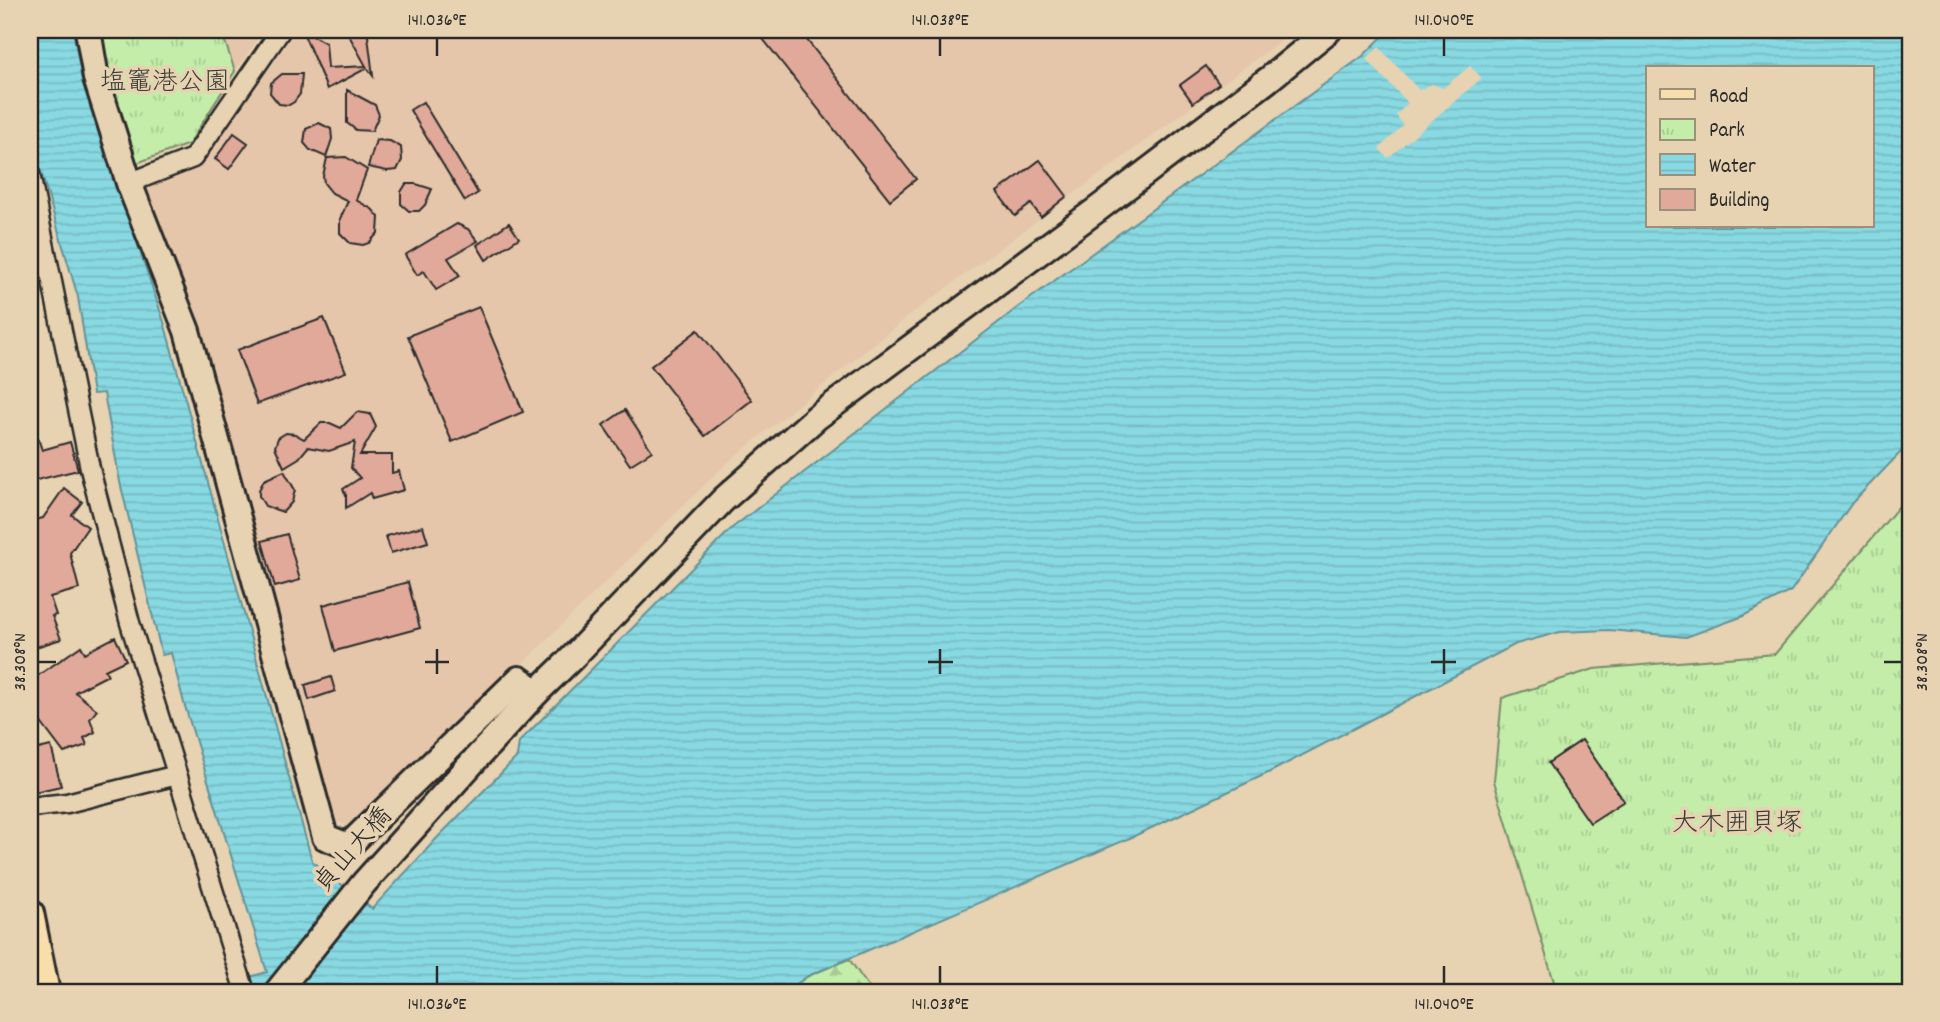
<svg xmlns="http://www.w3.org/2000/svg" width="1940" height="1022" viewBox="0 0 1940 1022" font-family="Dekko,'Klee One',sans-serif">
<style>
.built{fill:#e5c6aa}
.forest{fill:url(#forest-firs);stroke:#778c6a;stroke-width:2}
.park{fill:url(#park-tufts);stroke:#778c6a;stroke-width:2}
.water{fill:url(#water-rules);stroke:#639399;stroke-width:2;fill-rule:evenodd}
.pier{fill:#e7d2b1}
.building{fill:#e1a99a;stroke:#2b2b2b;stroke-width:2}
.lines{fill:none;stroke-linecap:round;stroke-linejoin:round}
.street-casing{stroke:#2b2b2b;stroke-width:23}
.secondary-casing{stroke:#2b2b2b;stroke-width:30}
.primary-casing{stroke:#2b2b2b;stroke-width:32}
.street{stroke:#e7d2b1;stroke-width:18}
.secondary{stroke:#e7d2b1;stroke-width:24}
.primary{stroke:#f8deab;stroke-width:26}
.ticks{fill:none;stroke:#2b2b2b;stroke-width:2.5}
.labels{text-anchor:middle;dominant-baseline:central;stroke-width:7;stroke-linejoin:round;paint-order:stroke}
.park-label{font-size:26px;fill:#3a3e38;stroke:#e7d2b1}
.street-label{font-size:26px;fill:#2b2b2b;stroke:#e7d2b1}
.neatline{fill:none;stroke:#2b2b2b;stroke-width:2.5}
.ticks-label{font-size:18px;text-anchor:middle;fill:#2b2b2b}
</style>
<defs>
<pattern id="forest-firs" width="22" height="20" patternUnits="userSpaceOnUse" patternTransform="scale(1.75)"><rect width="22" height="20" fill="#c3eda9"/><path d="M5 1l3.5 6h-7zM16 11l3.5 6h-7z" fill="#a8cb92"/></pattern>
<pattern id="park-tufts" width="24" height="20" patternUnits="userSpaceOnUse" patternTransform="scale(1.75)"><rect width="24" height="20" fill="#c3eda9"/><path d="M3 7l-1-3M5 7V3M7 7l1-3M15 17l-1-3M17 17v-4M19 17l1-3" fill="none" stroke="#a8cb92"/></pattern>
<pattern id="water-rules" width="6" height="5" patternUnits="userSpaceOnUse" patternTransform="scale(1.75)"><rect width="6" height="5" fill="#88d9e2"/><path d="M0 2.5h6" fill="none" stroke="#76bac2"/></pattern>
</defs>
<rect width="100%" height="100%" fill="#e7d2b1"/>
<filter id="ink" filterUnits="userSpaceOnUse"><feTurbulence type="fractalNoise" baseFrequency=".0143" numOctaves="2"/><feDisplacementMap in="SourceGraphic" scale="14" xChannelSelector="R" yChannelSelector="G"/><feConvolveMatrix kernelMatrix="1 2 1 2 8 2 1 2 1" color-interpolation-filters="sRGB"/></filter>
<g filter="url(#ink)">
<!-- built -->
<g class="built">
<path d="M 221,30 L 264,30 L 235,71 Z"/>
<path d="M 297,30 L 1295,30 L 907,317 L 729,461 L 527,659 L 348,825 L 332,821 L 198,330 L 142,192 L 148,185 L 195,167 Z"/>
</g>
<!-- forest -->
<path class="forest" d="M 849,959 L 872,992 L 785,992 L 808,976 Z"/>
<!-- park -->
<g class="park">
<path d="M 98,30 L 221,30 L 235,71 L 189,144 L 134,164 L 101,50 Z"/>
<path d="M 1910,493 L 1910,992 L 1557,992 L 1494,781 L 1502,698 L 1594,669 L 1775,654 Z"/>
</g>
<!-- water -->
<path class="water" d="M 30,30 L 73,30 L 82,80 L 164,322 L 312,861 L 372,909 L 439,836 L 517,757 L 519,742 L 732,528 L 1017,308 L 1363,56 L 1389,30 L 1910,30 L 1910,437 L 1901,452 L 1852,503 L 1791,591 L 1741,617 L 1686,637 L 1609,630 L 1560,632 L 1516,644 L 1270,772 L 1132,837 L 808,976 L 785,992 L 255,992 L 250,977 L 267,972 L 184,703 L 171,653 L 162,655 L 120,482 L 104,393 L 93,394 L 78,297 L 30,135 ZM 1648,68 L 1872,68 L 1872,226 L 1648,226 Z"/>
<!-- pier -->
<path class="pier" d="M 1379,47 L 1419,90 L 1432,84 L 1443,88 L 1470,66 L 1482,78 L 1388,158 L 1379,149 L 1403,125 L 1396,115 L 1408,103 L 1366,59 Z"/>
<!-- building -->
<g class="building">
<path d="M 302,30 L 326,43 L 328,68 L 366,66 L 346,30 L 364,30 L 368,36 L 373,76 L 367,68 L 327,89 Z"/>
<path d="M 756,30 L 799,30 L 916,179 L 890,200 Z"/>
<path d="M 1206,66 L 1219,84 L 1193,103 L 1180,85 Z"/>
<path d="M 282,74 L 302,74 L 300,94 L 294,102 L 289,105 L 279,104 L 270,93 L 271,83 Z"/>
<path d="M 347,90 L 375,105 L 379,115 L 372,131 L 356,130 L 347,123 Z"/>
<path d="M 423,102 L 478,193 L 465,201 L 410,110 Z"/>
<path d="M 319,123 L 331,129 L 332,139 L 326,157 L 310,150 L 304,143 L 306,129 Z"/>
<path d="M 234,133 L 248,143 L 229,169 L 215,159 Z"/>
<path d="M 376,140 L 390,141 L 401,147 L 402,160 L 397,170 L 387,171 L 368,167 Z"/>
<path d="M 346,157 L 367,170 L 356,200 L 372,209 L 379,217 L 378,233 L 369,243 L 363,245 L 350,243 L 340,233 L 340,219 L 348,201 L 332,193 L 324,183 L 323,176 L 327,158 Z"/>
<path d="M 1040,160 L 1067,196 L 1041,217 L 1031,204 L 1015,216 L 997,192 Z"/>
<path d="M 406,184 L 416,184 L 432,189 L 425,205 L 419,211 L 409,211 L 401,204 L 401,192 Z"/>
<path d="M 509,223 L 519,238 L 486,260 L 477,245 Z"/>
<path d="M 457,224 L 468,229 L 478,241 L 448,258 L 460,276 L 436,290 L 424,271 L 417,275 L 405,255 Z"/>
<path d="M 479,307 L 523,412 L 452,442 L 408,336 Z"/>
<path d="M 324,318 L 346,372 L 257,404 L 237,350 Z"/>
<path d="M 698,330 L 752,400 L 705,436 L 651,366 Z"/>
<path d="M 625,410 L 652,451 L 630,465 L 603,425 Z"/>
<path d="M 357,412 L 370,414 L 376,427 L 360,455 L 392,455 L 392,473 L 399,471 L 404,490 L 372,499 L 370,493 L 346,508 L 346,495 L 343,489 L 360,478 L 351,468 L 355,442 L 329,451 L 308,447 L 299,458 L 284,467 L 275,447 L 278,438 L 286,433 L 295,434 L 304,439 L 321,423 L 330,423 L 341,428 Z"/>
<path d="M 30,421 L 32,421 L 42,450 L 70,442 L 78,470 L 37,480 L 30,473 Z"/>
<path d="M 284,471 L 295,490 L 292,502 L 283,512 L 265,506 L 259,496 L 259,490 L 264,480 Z"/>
<path d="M 64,488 L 82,502 L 72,515 L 88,527 L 70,553 L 79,589 L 50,597 L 56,615 L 52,616 L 61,639 L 30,649 L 30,521 L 43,518 Z"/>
<path d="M 423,526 L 428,542 L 391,553 L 386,536 Z"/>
<path d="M 287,534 L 300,580 L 275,587 L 262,541 Z"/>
<path d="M 408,582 L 420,628 L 335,651 L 323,605 Z"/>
<path d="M 115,637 L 126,660 L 105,670 L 108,675 L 75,692 L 97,710 L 90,719 L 95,732 L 84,738 L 87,745 L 64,753 L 30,708 L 30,681 L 81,646 L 85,653 Z"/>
<path d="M 331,677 L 335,691 L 309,700 L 305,685 Z"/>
<path d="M 1582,740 L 1624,801 L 1590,823 L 1548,763 Z"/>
<path d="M 51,746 L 61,786 L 34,792 L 30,772 L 30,751 Z"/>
</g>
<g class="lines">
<defs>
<g id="street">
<path d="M 30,174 L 91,473 L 130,623 L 245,992"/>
<path d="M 129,183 L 193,158 L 281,30"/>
<path d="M 30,807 L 67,803 L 177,775"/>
</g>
<g id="secondary">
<path d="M 88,30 L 96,78 L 129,183 L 187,331 L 325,837 L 348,846 L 519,679 L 537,692"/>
<path d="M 277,992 L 364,883 L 481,753 L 537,692 L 572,658 L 723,500 L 817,417 L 1099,208 L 1269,79 L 1329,30"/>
</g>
<path id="primary" d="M 30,913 L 46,992"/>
</defs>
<!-- street casing -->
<use href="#street" class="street-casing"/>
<!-- secondary casing -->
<use href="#secondary" class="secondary-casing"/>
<!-- primary casing -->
<use href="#primary" class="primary-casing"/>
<!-- street -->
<use href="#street" class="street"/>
<!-- secondary -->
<use href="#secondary" class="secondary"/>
<!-- primary -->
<use href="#primary" class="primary"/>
</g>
</g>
<!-- ticks -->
<path class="ticks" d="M 437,38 L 437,56M 940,38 L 940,56M 1444,38 L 1444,56M 437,649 L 437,674M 940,649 L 940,674M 1444,649 L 1444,674M 38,662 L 56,662M 425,662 L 449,662M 928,662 L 953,662M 1431,662 L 1456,662M 1884,662 L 1902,662M 437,966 L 437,984M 940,966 L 940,984M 1444,966 L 1444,984"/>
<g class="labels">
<!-- park labels -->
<g class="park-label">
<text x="165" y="83">塩竈港公園</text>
<text x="1737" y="824">大木囲貝塚</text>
</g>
<!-- street labels -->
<g class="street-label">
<text transform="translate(354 851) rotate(-49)">貞山大橋</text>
</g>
</g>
<!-- margin -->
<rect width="1940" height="1022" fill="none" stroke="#e7d2b1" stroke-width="77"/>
<!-- legend -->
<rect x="1646" y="66" width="228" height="161" fill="#e7d2b1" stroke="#9c8f7b" stroke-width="2"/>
<rect x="1660" y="89" width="35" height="10" fill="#f8deab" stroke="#9c8f7b" stroke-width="2"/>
<text x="1709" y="102" font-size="21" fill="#2b2b2b">Road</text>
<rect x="1660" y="119" width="35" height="21" fill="url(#park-tufts)" stroke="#9c8f7b" stroke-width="2"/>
<text x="1709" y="136" font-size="21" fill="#2b2b2b">Park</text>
<rect x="1660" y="154" width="35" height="21" fill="url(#water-rules)" stroke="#9c8f7b" stroke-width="2"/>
<text x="1709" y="172" font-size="21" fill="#2b2b2b">Water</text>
<rect x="1660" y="189" width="35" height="21" fill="#e1a99a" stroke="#9c8f7b" stroke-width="2"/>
<text x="1709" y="206" font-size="21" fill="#2b2b2b">Building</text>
<rect x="38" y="38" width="1864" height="946" class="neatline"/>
<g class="ticks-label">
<text x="437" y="25">141.036°E</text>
<text x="940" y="25">141.038°E</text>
<text x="1444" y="25">141.040°E</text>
<text transform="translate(19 662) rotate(-90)" y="6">38.308°N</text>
<text transform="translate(1921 662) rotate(-90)" y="6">38.308°N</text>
<text x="437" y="1009">141.036°E</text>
<text x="940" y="1009">141.038°E</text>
<text x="1444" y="1009">141.040°E</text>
</g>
</svg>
